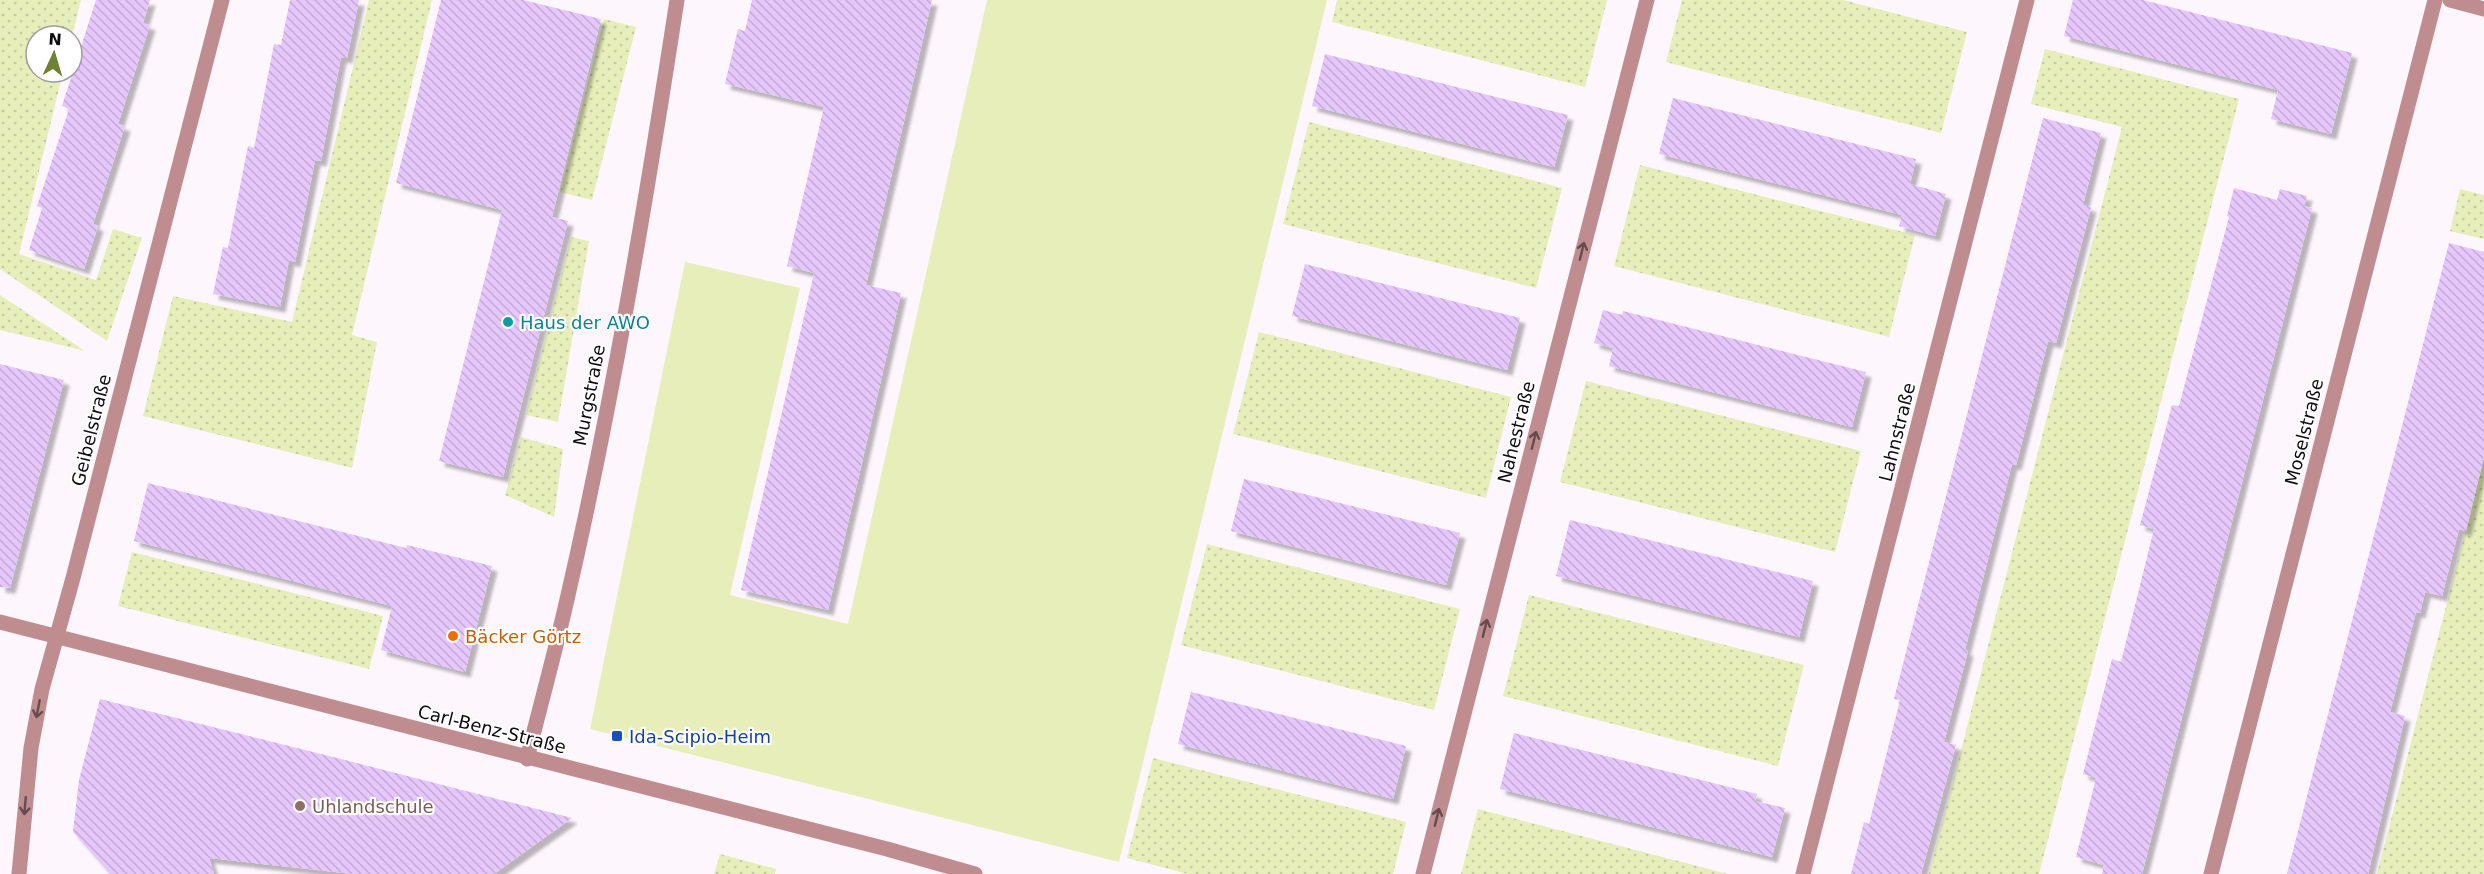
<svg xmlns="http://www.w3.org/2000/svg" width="2484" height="874" viewBox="0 0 2484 874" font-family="'DejaVu Sans',sans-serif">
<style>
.grass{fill:url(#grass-dots)}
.park{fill:#e7eeba}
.building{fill:url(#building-back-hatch);filter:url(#shadow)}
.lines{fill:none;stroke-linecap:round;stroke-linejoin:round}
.minor{stroke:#bf8d8f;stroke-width:15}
.oneway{stroke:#664c4f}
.culture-dot{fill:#0f9aa8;stroke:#fff;stroke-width:2}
.food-dot{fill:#e8710a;stroke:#fff;stroke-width:2}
.transit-dot{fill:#1a4fb4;stroke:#fff;stroke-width:2}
.education-dot{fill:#8d6e63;stroke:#fff;stroke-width:2}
.labels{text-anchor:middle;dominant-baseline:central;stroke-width:4.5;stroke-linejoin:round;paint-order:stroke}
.culture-label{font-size:18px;fill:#0d838f;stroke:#fff;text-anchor:start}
.street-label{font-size:18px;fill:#0e0b0f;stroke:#fff}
.food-label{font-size:18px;fill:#c56008;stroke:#fff;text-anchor:start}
.transit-label{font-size:18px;fill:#164399;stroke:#fff;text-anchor:start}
.education-label{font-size:18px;fill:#785e54;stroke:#fff;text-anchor:start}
</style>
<defs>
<pattern id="grass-dots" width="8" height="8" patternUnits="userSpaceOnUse" patternTransform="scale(1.5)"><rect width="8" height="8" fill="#e7eeba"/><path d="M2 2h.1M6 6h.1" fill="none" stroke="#c5cb9f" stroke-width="1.8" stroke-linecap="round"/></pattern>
<pattern id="building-back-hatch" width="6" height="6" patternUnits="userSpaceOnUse" patternTransform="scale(1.5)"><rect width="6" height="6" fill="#e6c7fb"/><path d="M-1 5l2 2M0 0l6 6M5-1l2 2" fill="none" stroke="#c4aad6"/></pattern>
<filter id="shadow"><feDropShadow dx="5.5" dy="5.5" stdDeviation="1.5" flood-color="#0004"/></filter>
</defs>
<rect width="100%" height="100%" fill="#fdf6fd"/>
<!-- grass -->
<g class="grass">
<path d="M 0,0 L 81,0 L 72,36 L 36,36 L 36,72 L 63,72 L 19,254 L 96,280 L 113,229 L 142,238 L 107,341 L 0,269 Z"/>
<path d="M 369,0 L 432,0 L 352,335 L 377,342 L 352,468 L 143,416 L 173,296 L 292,322 Z"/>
<path d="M 1337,0 L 1607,0 L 1585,87 L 1332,22 Z"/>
<path d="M 1682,0 L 1843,0 L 1967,32 L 1941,133 L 1666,62 Z"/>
<path d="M 604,19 L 636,27 L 592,200 L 560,192 Z"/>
<path d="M 2045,49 L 2239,99 L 2039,874 L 1929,874 L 2122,127 L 2031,104 Z"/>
<path d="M 1309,122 L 1562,188 L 1536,288 L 1283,224 Z"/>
<path d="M 1640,165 L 1915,235 L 1889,337 L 1614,266 Z"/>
<path d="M 2460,189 L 2484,195 L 2484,239 L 2450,231 Z"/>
<path d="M 571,237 L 589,241 L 558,422 L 526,415 Z"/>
<path d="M 0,295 L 85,351 L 0,330 Z"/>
<path d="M 1259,332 L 1511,397 L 1486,498 L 1233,434 Z"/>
<path d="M 1586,381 L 1861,451 L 1835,552 L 1560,482 Z"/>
<path d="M 521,437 L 563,449 L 554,517 L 505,495 Z"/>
<path d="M 2484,459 L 2484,874 L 2377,874 Z"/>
<path d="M 1207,544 L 1460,609 L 1434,710 L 1181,645 Z"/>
<path d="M 132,552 L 383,616 L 369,669 L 118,606 Z"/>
<path d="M 1529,595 L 1804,665 L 1778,766 L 1503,696 Z"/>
<path d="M 1153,758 L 1406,822 L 1393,874 L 1188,874 L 1127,858 Z"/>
<path d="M 1478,809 L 1728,874 L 1461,874 Z"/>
<path d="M 720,854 L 776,869 L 775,874 L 714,874 Z"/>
</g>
<!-- park -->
<path class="park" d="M 987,0 L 1327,0 L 1119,862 L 590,729 L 685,262 L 800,288 L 730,595 L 848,624 Z"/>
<!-- building -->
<g class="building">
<path d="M 96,0 L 150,0 L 143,23 L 150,25 L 118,124 L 125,126 L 93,224 L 98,226 L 84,269 L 29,250 L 42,208 L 37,206 L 69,109 L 62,106 Z"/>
<path d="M 290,0 L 359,0 L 347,58 L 341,57 L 321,161 L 315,160 L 295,262 L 289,260 L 280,307 L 213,294 L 223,247 L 228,248 L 248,146 L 254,148 L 274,44 L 281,45 Z"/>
<path d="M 441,0 L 523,0 L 601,19 L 552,217 L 568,221 L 503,477 L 439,461 L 502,210 L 396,183 Z"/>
<path d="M 752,0 L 932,0 L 866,285 L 901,293 L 828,610 L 741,590 L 814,273 L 787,266 L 824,107 L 725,84 L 738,29 L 745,31 Z"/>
<path d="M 2073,0 L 2143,0 L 2352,53 L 2331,134 L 2271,119 L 2278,90 L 2064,36 Z"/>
<path d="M 1325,54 L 1568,115 L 1554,167 L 1312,106 Z"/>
<path d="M 1673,98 L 1916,159 L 1910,184 L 1946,194 L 1935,236 L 1899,226 L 1902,215 L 1659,154 Z"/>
<path d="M 2043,118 L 2101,133 L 2083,205 L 2091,207 L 2056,343 L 2048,341 L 2016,465 L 2012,464 L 1965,650 L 1968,651 L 1944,742 L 1956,745 L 1921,874 L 1851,874 L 1864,822 L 1869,824 L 1900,700 L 1894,699 Z"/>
<path d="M 2234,188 L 2277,200 L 2280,189 L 2307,196 L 2304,206 L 2312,208 L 2142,874 L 2102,874 L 2104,865 L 2076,857 L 2096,778 L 2083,774 L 2112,659 L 2121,662 L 2154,529 L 2140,525 L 2172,405 L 2179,406 L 2229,217 L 2227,216 Z"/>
<path d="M 2449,243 L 2484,252 L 2484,456 L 2466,531 L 2459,529 L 2442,596 L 2425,592 L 2420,613 L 2416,612 L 2390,712 L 2405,716 L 2368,874 L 2287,874 Z"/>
<path d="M 1305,264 L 1520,318 L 1507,370 L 1292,316 Z"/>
<path d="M 1603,310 L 1622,315 L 1623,311 L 1866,372 L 1852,427 L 1609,366 L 1613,348 L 1594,343 Z"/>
<path d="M 0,364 L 64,380 L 10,588 L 0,587 Z"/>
<path d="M 1244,479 L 1460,533 L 1446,585 L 1231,531 Z"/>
<path d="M 148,483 L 406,548 L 407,545 L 492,566 L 465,672 L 381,650 L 392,606 L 134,541 Z"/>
<path d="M 1570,520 L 1813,581 L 1799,637 L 1556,576 Z"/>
<path d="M 1191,692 L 1406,746 L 1393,799 L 1178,744 Z"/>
<path d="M 100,699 L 341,759 L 572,818 L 494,874 L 354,874 L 209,858 L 214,874 L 110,874 L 73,832 L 79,780 Z"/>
<path d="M 1514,733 L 1757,794 L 1755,801 L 1785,808 L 1772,857 L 1500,789 Z"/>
</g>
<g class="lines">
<!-- minor -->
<g class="minor">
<path d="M 2450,0 L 2484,9"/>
<path d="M 0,622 L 887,849 L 975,874"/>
<path d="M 527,759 C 540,707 554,656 566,604 C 612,405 646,202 677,0"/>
<path d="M 19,874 L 31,748 L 42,689 L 73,578 L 222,0"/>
<path d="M 1423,874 L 1647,0"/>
<path d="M 1803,874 L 2027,0"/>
<path d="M 2211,874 L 2435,0"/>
</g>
</g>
<!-- one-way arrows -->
<defs><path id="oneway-shaft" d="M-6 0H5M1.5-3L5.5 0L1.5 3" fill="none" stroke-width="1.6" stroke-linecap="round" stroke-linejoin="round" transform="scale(1.5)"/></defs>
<g class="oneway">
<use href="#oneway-shaft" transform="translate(1582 251) rotate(-76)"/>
<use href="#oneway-shaft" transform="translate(1534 440) rotate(-76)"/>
<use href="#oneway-shaft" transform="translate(1485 628) rotate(-76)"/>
<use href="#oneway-shaft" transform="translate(38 709) rotate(101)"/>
<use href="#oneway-shaft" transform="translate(25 806) rotate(95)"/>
<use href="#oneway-shaft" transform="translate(1437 817) rotate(-76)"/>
</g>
<!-- markers -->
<circle class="culture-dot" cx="508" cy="322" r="6"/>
<circle class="food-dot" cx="453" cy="636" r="6"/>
<rect class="transit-dot" x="611" y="730" width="12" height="12" rx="3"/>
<circle class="education-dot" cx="300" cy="806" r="6"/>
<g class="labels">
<!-- culture labels -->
<g class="culture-label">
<text x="520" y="322">Haus der AWO</text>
</g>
<!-- street labels -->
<g class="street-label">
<text transform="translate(589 395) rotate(-79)">Murgstraße</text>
<text transform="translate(91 430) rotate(-76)">Geibelstraße</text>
<text transform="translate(1516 432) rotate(-76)">Nahestraße</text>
<text transform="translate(1897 432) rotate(-76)">Lahnstraße</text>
<text transform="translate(2304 432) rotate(-76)">Moselstraße</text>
<text transform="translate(492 729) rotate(14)">Carl-Benz-Straße</text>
</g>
<!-- food labels -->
<g class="food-label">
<text x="465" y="636">Bäcker Görtz</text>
</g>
<!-- transit labels -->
<g class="transit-label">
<text x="629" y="736">Ida-Scipio-Heim</text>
</g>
<!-- education labels -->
<g class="education-label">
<text x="312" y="806">Uhlandschule</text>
</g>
</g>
<!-- north arrow -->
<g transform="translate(54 54) rotate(4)"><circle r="28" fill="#ffffff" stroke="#9f9d9f" stroke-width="1.5"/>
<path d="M0-4.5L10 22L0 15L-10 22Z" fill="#6e8233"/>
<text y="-9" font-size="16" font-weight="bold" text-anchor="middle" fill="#0e0b0f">N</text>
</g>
</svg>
